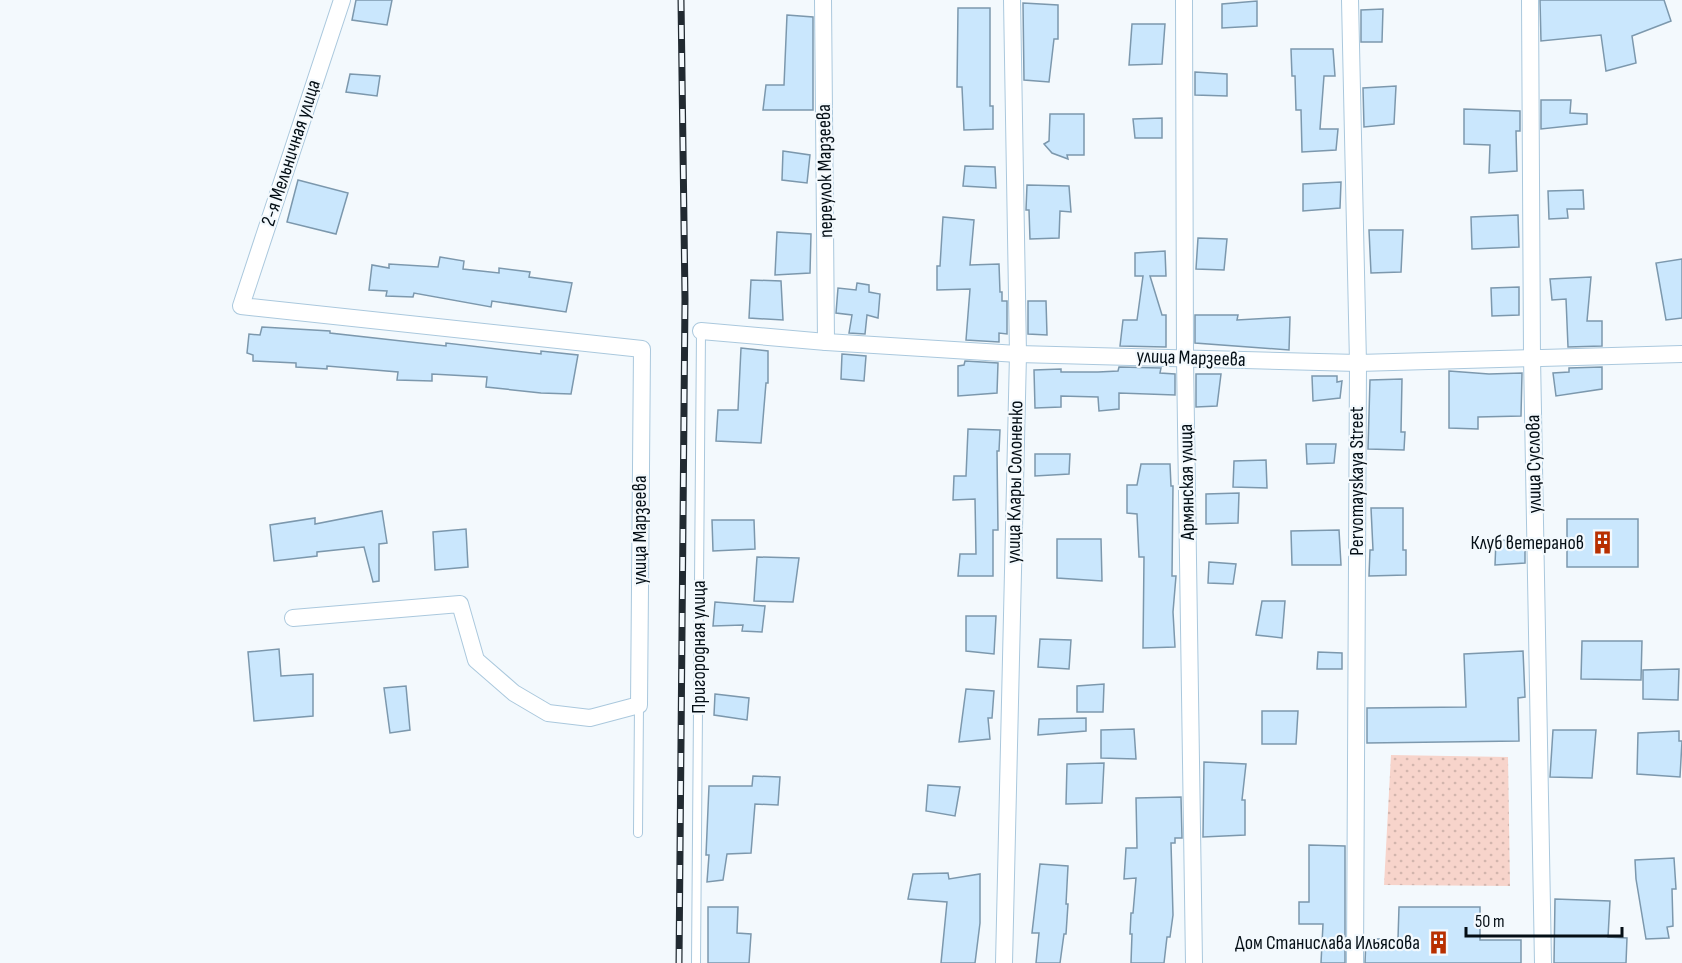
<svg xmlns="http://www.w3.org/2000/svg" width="1682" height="963" viewBox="0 0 1682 963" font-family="'Sofia Sans Condensed',sans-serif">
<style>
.green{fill:url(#green-dots)}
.building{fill:#cae7fd;stroke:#7c98ad;stroke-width:1.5}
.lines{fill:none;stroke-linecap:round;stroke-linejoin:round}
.lane-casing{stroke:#aac8dd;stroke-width:10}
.street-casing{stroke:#aac8dd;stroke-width:18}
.lane{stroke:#fff;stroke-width:8}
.street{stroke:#fff;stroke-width:16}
.rail-casing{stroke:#212a31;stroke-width:7}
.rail{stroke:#f3f9fd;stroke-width:4.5;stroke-dasharray:14;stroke-linecap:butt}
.labels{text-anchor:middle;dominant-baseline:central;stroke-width:4.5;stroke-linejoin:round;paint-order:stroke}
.street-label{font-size:20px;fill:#040e15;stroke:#f3f9fd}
.poi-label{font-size:20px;fill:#040e15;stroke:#f3f9fd;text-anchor:end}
</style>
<defs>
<pattern id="green-dots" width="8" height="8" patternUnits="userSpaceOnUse" patternTransform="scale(1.5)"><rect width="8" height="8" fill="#f7d4cb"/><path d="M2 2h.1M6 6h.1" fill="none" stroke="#d2b5ad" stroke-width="1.8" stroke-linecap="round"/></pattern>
</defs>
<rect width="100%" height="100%" fill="#f3f9fd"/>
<!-- green -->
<path class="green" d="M 1391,755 L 1508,757 L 1510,886 L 1384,885 Z"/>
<!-- building -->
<g class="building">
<path d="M 356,0 L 392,0 L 387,25 L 352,20 Z"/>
<path d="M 1540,0 L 1664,0 L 1671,21 L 1632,36 L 1636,63 L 1606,71 L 1601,35 L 1541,41 Z"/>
<path d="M 1257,1 L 1257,26 L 1222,28 L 1222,4 Z"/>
<path d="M 1023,3 L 1058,5 L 1058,39 L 1054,39 L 1049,82 L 1024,80 Z"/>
<path d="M 958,8 L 990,8 L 990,106 L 993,106 L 993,129 L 964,130 L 962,87 L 957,87 Z"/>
<path d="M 1383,9 L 1382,42 L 1361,42 L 1361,10 Z"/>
<path d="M 787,15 L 813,17 L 813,110 L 763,110 L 766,85 L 784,85 Z"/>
<path d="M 1132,24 L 1165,24 L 1162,64 L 1129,65 Z"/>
<path d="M 1291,49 L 1333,49 L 1335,76 L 1324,76 L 1320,129 L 1338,129 L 1336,150 L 1302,152 L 1301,110 L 1296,110 L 1295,76 L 1292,76 Z"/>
<path d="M 1195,72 L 1227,74 L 1227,96 L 1195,95 Z"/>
<path d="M 350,74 L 380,76 L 377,96 L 346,92 Z"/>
<path d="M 1396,86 L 1394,124 L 1364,127 L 1363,88 Z"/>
<path d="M 1541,100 L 1571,100 L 1570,113 L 1587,114 L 1587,124 L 1541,129 Z"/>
<path d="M 1464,109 L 1520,111 L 1520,131 L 1516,131 L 1517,171 L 1489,173 L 1490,145 L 1464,144 Z"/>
<path d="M 1050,114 L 1084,114 L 1084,155 L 1067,155 L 1068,159 L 1052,153 L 1044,144 L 1049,141 Z"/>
<path d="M 1162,118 L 1162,138 L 1135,138 L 1133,119 Z"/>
<path d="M 783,151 L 810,155 L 807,183 L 782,180 Z"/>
<path d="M 965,166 L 995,167 L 996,188 L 963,186 Z"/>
<path d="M 298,180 L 348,193 L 336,234 L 287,222 Z"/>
<path d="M 1341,182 L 1340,208 L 1303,211 L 1303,184 Z"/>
<path d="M 1027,185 L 1069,186 L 1071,212 L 1060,211 L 1059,238 L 1030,239 L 1029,210 L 1026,210 Z"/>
<path d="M 1583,190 L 1584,209 L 1567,209 L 1568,218 L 1549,219 L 1548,191 Z"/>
<path d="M 1518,215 L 1519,247 L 1472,249 L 1471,217 Z"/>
<path d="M 943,217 L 974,220 L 970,265 L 999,264 L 1000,292 L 1002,292 L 1002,301 L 1007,301 L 1007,334 L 999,333 L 999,342 L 966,340 L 970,289 L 937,290 L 937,266 L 940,266 Z"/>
<path d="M 1369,230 L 1403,230 L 1401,272 L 1371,273 Z"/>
<path d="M 777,232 L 811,234 L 810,273 L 775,275 Z"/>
<path d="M 1198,238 L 1227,239 L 1224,270 L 1196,269 Z"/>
<path d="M 1165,251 L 1166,276 L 1150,276 L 1162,315 L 1166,315 L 1166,347 L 1120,346 L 1123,320 L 1137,320 L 1143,276 L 1135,276 L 1135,253 Z"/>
<path d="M 440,257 L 464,261 L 463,269 L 499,273 L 499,268 L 530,272 L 529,277 L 572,283 L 566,312 L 492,301 L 491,307 L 414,293 L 413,297 L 386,296 L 387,291 L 369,290 L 372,265 L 389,268 L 389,264 L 438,267 Z"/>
<path d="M 1682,259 L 1682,318 L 1666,320 L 1656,263 Z"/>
<path d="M 1591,277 L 1587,321 L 1602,321 L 1602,346 L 1568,347 L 1566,299 L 1552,300 L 1550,279 Z"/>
<path d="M 751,280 L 781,281 L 783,320 L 749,318 Z"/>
<path d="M 857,283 L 869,285 L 869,292 L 880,294 L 878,318 L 867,315 L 865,334 L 849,333 L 852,315 L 836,313 L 838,288 L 856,290 Z"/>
<path d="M 1519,287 L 1519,315 L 1492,316 L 1491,288 Z"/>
<path d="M 1028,301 L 1046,301 L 1047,335 L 1028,334 Z"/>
<path d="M 1195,315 L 1238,315 L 1237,320 L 1290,317 L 1289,350 L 1195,343 Z"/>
<path d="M 262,327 L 330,331 L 330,333 L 446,346 L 446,343 L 541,354 L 541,351 L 578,355 L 571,394 L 541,393 L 486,387 L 487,377 L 432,374 L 432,381 L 397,380 L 398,372 L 327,366 L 327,369 L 296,367 L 296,363 L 253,361 L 253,355 L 247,353 L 249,334 L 260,335 Z"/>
<path d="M 741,348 L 768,351 L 768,383 L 766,383 L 761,443 L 716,441 L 718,410 L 738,410 Z"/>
<path d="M 842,354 L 866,356 L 864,381 L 841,379 Z"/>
<path d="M 965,361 L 998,363 L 997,393 L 958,396 L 958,366 L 964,365 Z"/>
<path d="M 1119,367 L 1161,368 L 1160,373 L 1175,374 L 1175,395 L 1119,393 L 1119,409 L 1099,411 L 1098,397 L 1061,396 L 1061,407 L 1035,408 L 1034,370 L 1061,369 L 1061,372 L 1098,372 L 1118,371 Z"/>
<path d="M 1602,367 L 1602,389 L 1556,396 L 1553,373 L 1569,372 L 1569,368 Z"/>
<path d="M 1449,371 L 1489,374 L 1522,373 L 1521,416 L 1478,417 L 1478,429 L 1449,428 Z"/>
<path d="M 1196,374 L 1221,374 L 1217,406 L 1196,407 Z"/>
<path d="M 1312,376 L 1337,376 L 1337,382 L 1342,381 L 1340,398 L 1313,401 Z"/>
<path d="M 1402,379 L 1401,432 L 1405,432 L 1404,450 L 1368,449 L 1370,380 Z"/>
<path d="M 968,429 L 1000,430 L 999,451 L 997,451 L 998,530 L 993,530 L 993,576 L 958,576 L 960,554 L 976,554 L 975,499 L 953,500 L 954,476 L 966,476 Z"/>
<path d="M 1306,444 L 1336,444 L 1334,463 L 1307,464 Z"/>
<path d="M 1035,454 L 1070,454 L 1069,474 L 1035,476 Z"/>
<path d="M 1266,460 L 1267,488 L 1233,487 L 1234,461 Z"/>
<path d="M 1141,464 L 1170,464 L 1171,486 L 1173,486 L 1172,576 L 1176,576 L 1173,612 L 1175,647 L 1143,648 L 1144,557 L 1139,557 L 1137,514 L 1127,513 L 1127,485 L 1137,485 Z"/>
<path d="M 1239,493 L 1238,523 L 1206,524 L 1206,494 Z"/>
<path d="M 1371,508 L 1403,508 L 1403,550 L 1406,550 L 1406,575 L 1369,576 L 1370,550 L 1373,550 Z"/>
<path d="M 382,511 L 387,543 L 379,544 L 379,581 L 373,582 L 364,547 L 317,552 L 317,556 L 274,561 L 270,525 L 315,518 L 315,524 Z"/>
<rect x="1567" y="519" width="71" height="48"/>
<path d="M 712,520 L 754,520 L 755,549 L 713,551 Z"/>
<path d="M 466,529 L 468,567 L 435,570 L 433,532 Z"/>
<path d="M 1339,530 L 1341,565 L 1292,565 L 1291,531 Z"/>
<path d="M 1057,539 L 1101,539 L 1102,581 L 1057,578 Z"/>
<path d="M 1496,540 L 1525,541 L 1525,563 L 1495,565 Z"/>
<path d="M 757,557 L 799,558 L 793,602 L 754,601 Z"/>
<path d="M 1209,562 L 1236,564 L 1233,584 L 1208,583 Z"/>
<path d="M 1262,601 L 1285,601 L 1282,638 L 1256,635 Z"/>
<path d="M 715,602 L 765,606 L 762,632 L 742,631 L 743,625 L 713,626 Z"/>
<path d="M 966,616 L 996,616 L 994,654 L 966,651 Z"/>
<path d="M 1040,639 L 1071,640 L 1069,669 L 1038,667 Z"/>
<path d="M 1582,641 L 1642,641 L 1641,680 L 1581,679 Z"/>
<path d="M 279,649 L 281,676 L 313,674 L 313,716 L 254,721 L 248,652 Z"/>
<path d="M 1523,651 L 1525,697 L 1518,698 L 1519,741 L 1367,743 L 1367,708 L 1466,707 L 1464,654 Z"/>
<path d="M 1318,652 L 1342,653 L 1342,669 L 1317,669 Z"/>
<path d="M 1679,669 L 1678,700 L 1643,699 L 1643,670 Z"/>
<path d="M 1104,684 L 1103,712 L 1077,712 L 1077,686 Z"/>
<path d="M 406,686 L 410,730 L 390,733 L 384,688 Z"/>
<path d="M 966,689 L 994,691 L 992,718 L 988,718 L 990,739 L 959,742 Z"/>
<path d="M 715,694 L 749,698 L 747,720 L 714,715 Z"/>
<path d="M 1262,711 L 1298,711 L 1296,744 L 1262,744 Z"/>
<path d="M 1086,718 L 1086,731 L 1038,735 L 1039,719 Z"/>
<path d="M 1134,729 L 1136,759 L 1101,758 L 1101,730 Z"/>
<path d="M 1553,730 L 1596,730 L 1592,778 L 1550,777 Z"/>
<path d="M 1679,731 L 1679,741 L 1682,741 L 1680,777 L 1637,774 L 1638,733 Z"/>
<path d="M 1204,762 L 1246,764 L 1242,800 L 1245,800 L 1245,835 L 1203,837 Z"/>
<path d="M 1104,763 L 1102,803 L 1066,804 L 1067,764 Z"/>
<path d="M 753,776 L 780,777 L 778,805 L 755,804 L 751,853 L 727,854 L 723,880 L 707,882 L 709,855 L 706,855 L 709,786 L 752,786 Z"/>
<path d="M 928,785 L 960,787 L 955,816 L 926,811 Z"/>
<path d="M 1181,797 L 1182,838 L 1175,838 L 1175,843 L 1171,843 L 1173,915 L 1170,937 L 1167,937 L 1164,963 L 1131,963 L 1132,934 L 1130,934 L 1131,913 L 1133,913 L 1136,878 L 1124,879 L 1126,848 L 1137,848 L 1136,798 Z"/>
<path d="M 1309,845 L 1345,846 L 1345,963 L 1321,963 L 1323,924 L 1299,924 L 1299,902 L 1309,902 Z"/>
<path d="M 1674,858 L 1676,889 L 1672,889 L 1673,926 L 1667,927 L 1669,938 L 1646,939 L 1636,879 L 1635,860 Z"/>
<path d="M 1040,864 L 1068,866 L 1066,904 L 1068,904 L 1066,934 L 1064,934 L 1060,963 L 1036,963 L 1039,933 L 1032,933 Z"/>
<path d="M 948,873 L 949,879 L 980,874 L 980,923 L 975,963 L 941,963 L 947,902 L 908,899 L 913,874 Z"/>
<path d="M 1555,899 L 1610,901 L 1608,937 L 1627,938 L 1626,963 L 1554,963 Z"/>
<path d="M 708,907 L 738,907 L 737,933 L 751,934 L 749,963 L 708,963 Z"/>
<path d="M 1399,907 L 1480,907 L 1480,940 L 1521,940 L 1521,963 L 1365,963 L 1366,939 L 1398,939 Z"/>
</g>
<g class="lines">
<defs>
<g id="lane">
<path d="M 638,833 L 639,705"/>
<path d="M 696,963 L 701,331"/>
</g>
<g id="street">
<path d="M 823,0 L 826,342"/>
<path d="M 1184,0 L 1185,358 L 1194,963"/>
<path d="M 1350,0 L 1358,363 L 1355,963"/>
<path d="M 1530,0 L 1532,357 L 1543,963"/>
<path d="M 701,331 L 826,342 L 1018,354 L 1358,363 L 1682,354"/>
<path d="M 293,618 L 460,604 L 476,660 L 514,693 L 548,713 L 590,718 L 639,705 L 642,349 L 241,306 L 342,0"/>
<path d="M 1004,963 L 1018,354 L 1012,0"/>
</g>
</defs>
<!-- lane casing -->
<use href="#lane" class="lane-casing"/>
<!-- street casing -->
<use href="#street" class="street-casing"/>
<!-- lane -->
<use href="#lane" class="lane"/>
<!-- street -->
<use href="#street" class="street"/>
<defs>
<path id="rail" d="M 679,963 L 685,299 L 681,0"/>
</defs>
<!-- rail casing -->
<use href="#rail" class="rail-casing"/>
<!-- rail -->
<use href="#rail" class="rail"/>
</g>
<!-- icons -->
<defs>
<symbol id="building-bare" viewBox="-9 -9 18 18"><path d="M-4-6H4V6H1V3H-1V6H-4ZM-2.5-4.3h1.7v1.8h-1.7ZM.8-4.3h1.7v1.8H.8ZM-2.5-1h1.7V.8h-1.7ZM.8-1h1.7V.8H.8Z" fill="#b82f00" stroke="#f3f9fd" stroke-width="2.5" paint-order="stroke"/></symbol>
</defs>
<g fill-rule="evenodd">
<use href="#building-bare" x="1586" y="526" width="33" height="33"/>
<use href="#building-bare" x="1422" y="926" width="33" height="33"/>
</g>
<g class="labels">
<!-- street labels -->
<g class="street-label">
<text transform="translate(291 153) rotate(-72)">2-я Мельничная улица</text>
<text transform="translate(825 171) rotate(-91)">переулок Марзеева</text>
<text transform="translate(1191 358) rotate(2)">улица Марзеева</text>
<text transform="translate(1534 464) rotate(-91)">улица Суслова</text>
<text transform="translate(1357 481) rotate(-90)">Pervomayskaya Street</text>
<text transform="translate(1015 482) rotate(-89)">улица Клары Солоненко</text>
<text transform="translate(1187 482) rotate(-91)">Армянская улица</text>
<text transform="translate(640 530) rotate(-90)">улица Марзеева</text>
<text transform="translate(699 647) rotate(-90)">Пригородная улица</text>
</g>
<!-- poi labels -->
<g class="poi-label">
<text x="1584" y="543">Клуб ветеранов</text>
<text x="1420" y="943">Дом Станислава Ильясова</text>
</g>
</g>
<!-- scale -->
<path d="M1466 927v9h156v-9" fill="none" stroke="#040e15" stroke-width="3"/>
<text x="1475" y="927" font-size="18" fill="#040e15" stroke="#f3f9fd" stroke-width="4.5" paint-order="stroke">50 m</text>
</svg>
